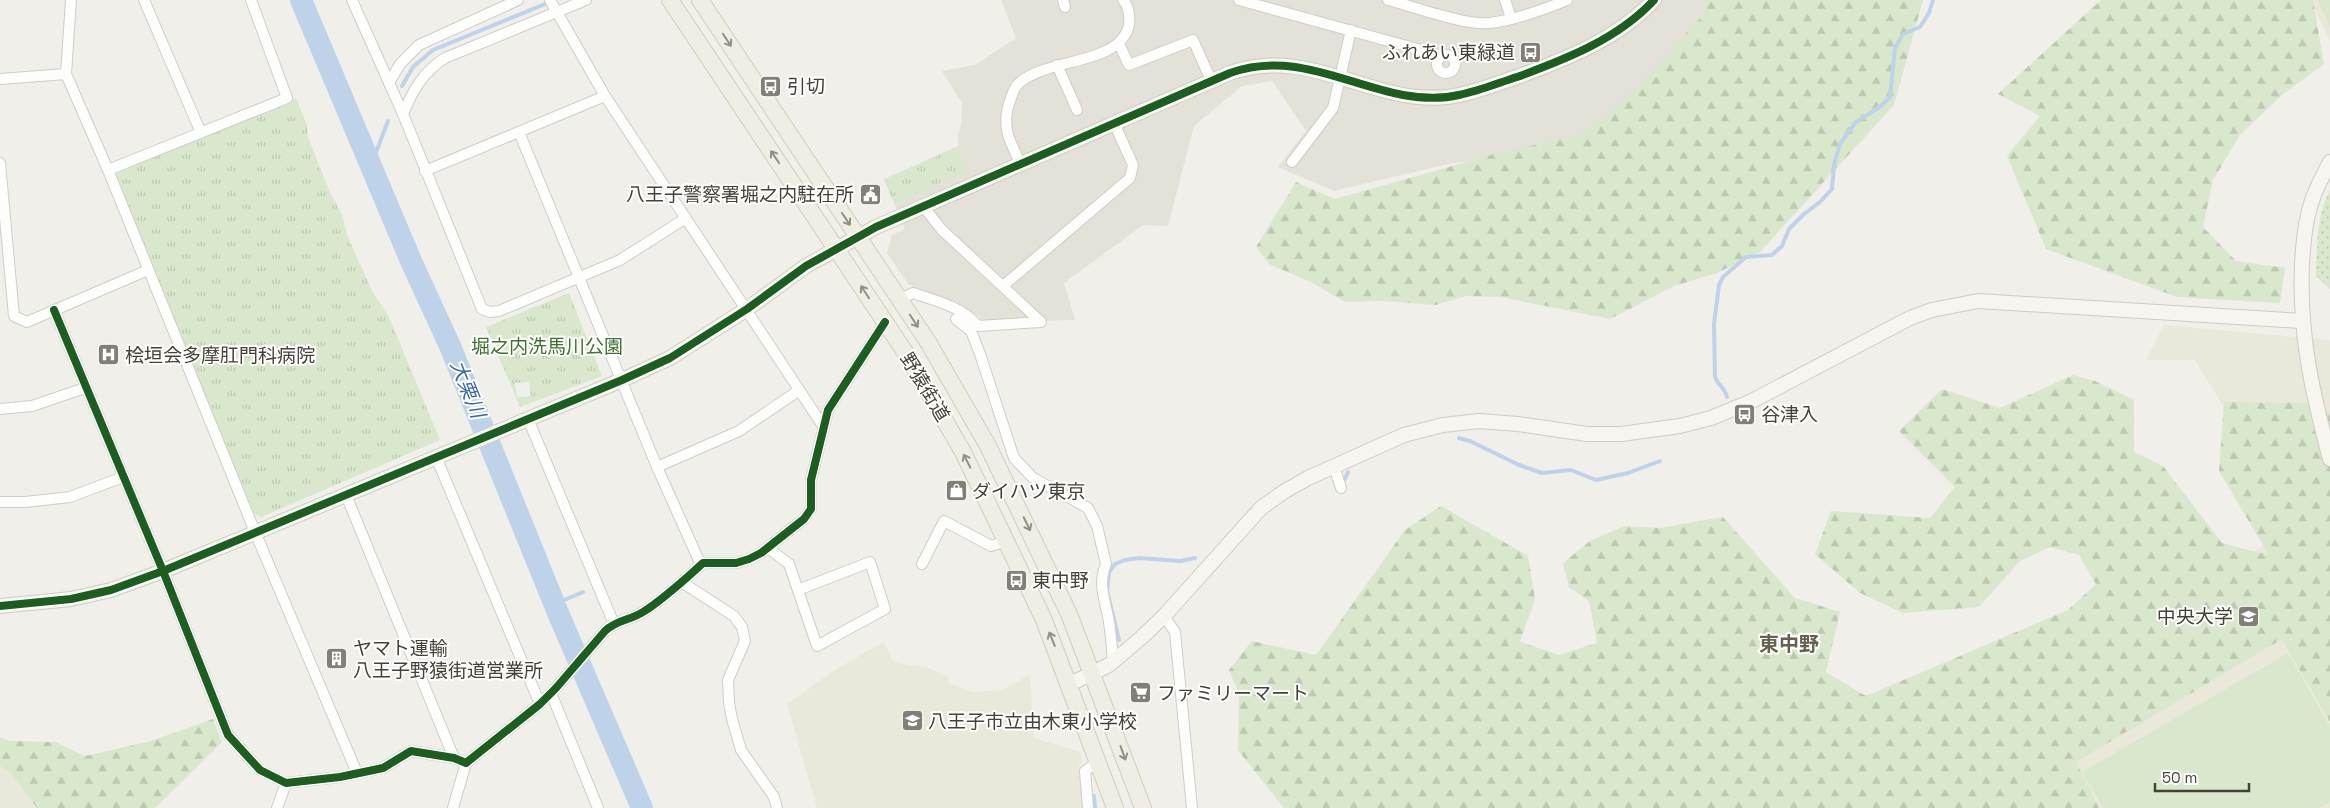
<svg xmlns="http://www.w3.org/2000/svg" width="2330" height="808" viewBox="0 0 2330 808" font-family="'Space Grotesk','Noto Sans JP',sans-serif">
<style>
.residential{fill:#e3e1d8}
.education{fill:#eae8da}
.grass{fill:url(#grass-dots)}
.forest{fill:url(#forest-firs)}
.park{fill:url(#park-tufts);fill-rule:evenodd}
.garden{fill:#d9e8cc}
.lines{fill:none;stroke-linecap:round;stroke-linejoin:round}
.stream{stroke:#bed2ea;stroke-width:4}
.river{stroke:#bed2ea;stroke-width:22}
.street-casing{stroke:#cecdc8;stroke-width:12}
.secondary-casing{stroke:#ceccc2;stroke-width:16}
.primary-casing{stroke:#d1cdb9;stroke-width:18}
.street{stroke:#fdfdfc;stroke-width:10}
.secondary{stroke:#f6f5ef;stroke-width:14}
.primary{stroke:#f0eee4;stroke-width:16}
.cycleway-casing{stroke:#fff;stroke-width:11}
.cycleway{stroke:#1b5e20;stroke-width:8}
.oneway{stroke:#928f85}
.labels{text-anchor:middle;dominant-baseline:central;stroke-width:4;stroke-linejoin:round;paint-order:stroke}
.poi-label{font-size:19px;fill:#454237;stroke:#fff;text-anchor:start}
.park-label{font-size:19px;fill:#3f722f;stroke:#fff}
.street-label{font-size:19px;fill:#454237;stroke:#fff}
.water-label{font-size:20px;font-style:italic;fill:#3a69a8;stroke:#fff}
.neighbourhood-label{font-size:20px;font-weight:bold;fill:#67614f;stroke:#fff}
</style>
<defs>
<pattern id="grass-dots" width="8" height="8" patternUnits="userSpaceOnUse" patternTransform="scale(1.25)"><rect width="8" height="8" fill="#d9e8cc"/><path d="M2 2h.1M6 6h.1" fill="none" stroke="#bcc8b0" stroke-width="1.8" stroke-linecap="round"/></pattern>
<pattern id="forest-firs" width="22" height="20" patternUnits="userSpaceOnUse" patternTransform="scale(1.25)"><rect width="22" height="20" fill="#d9e8cc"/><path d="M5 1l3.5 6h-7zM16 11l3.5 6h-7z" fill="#bcc8b0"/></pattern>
<pattern id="park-tufts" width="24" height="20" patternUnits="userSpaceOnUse" patternTransform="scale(1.25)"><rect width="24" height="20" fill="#d9e8cc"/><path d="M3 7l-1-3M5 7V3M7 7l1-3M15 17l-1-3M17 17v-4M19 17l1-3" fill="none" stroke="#bcc8b0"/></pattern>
</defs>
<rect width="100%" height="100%" fill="#f0efea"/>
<!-- residential -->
<path class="residential" d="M 1001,0 L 1715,0 L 1642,120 L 1566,149 L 1448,164 L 1334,191 L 1278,167 L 1306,131 L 1272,81 L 1242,86 L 1194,126 L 1168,226 L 1143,225 L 1064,283 L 1075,320 L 980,322 L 980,317 L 945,298 L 909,285 L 887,253 L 892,235 L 905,229 L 884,179 L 958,146 L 958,134 L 961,125 L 962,103 L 942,71 L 975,65 L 1016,38 Z"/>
<!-- education -->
<g class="education">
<path d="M 2310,0 L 2330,0 L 2330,41 Z"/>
<path d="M 2164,325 L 2330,340 L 2330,808 L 2019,808 L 2041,709 L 2294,522 L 2195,360 L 2146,360 Z"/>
<path d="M 884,642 L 893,662 L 929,668 L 949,678 L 948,683 L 973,692 L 1002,690 L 1030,675 L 1034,738 L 1080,752 L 1083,761 L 1079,765 L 1085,808 L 817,808 L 787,704 L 838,668 Z"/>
<path d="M 0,766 L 10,772 L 37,808 L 0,808 Z"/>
</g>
<!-- grass -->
<path class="grass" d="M 2330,190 L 2330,289 L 2316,276 C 2317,246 2316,217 2330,190 Z"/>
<!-- forest -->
<g class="forest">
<path d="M 1707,0 L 1923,0 L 1894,105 L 1760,252 L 1717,273 L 1674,286 L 1610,319 L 1501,297 L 1466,296 L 1436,305 L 1381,301 L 1345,302 L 1311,282 L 1269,264 L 1256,247 L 1296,182 L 1335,199 L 1495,154 L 1577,135 L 1608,113 L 1638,85 L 1701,17 Z"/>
<path d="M 2101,0 L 2313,0 L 2324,64 L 2282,95 L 2240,135 L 2213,180 L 2203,227 L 2236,261 L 2285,268 L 2280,303 L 2177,297 L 2046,249 L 2007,156 L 2040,116 L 1998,94 Z"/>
<path d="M 2073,375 L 2095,381 L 2134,400 L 2134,452 L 2163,466 L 2222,543 L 2269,555 L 2219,471 L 2224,402 L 2311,403 L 2330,413 L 2330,722 L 2282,639 L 2076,762 L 2099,808 L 1284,808 L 1238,750 L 1239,695 L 1229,670 L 1252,641 L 1316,655 L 1405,530 L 1441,506 L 1528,556 L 1535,599 L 1520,642 L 1559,655 L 1597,643 L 1589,601 L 1569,587 L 1563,563 L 1590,541 L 1624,526 L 1659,528 L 1723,517 L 1795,598 L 1840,612 L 1826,672 L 1866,696 L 2068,610 L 2096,584 L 2079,555 L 2050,547 L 2020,561 L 1979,607 L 1903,613 L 1860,593 L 1815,554 L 1831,511 L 1930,518 L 1955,487 L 1899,431 L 1942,389 L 2000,408 Z"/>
<path d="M 213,719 L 222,742 L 155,808 L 37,808 L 10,773 L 0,766 L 0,737 L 10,741 L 55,742 L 85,756 L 151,741 Z"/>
</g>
<!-- park -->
<g class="park">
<path d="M 296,98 L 307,125 L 308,137 L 328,188 L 342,215 L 347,235 L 373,293 L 389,317 L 440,440 L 261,517 L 254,514 L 114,180 L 117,173 Z"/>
<path d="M 958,147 L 967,171 L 894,203 L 884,180 Z"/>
<path d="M 569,293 L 602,376 L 520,407 L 486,327 ZM 529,382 L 531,396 L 517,397 L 515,383 Z"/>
</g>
<!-- garden -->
<g class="garden">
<path d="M 2317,0 L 2330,0 L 2330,27 Z"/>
<path d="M 2288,653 L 2330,727 L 2330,802 L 2319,808 L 2103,808 L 2082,772 Z"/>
</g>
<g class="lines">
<!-- stream -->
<g class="stream">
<path d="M 402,86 L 413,67 L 433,50 L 550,2"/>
<path d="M 371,165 L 388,121"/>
<path d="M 1727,397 C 1725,388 1718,385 1715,377 L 1714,324 L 1719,285 L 1723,277 L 1746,257 L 1772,255 L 1782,246 L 1789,229 L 1804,214 L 1820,202 L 1832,189 L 1834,165 L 1840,144 L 1855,123 L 1881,106 L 1890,97 L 1895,48 L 1903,34 L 1920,27 L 1929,13 L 1933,0"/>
<path d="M 1459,438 L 1470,441 L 1519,465 L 1542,473 L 1571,470 L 1596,480 L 1628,473 L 1660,461"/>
<path d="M 1341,481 L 1345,479 L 1348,472"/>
<path d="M 555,604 L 583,592"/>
<path d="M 1119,640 L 1107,591 L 1109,572 L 1115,564 L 1125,560 L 1139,558 L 1180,561 L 1195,558"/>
<path d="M 1094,796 L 1095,808"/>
</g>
<!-- river -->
<path class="river" d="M 301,0 L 411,261 L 450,346 L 558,613 L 642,808"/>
<defs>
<g id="street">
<path d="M 71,0 L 66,74 L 108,170"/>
<path d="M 144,0 L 201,133"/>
<path d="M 251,0 L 287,98 L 108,170 L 255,532 L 357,773"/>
<path d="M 352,0 L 403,114 L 482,309 L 490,312 L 499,311 L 620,260 L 686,218"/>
<path d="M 550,0 L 605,96 L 823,426"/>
<path d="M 1063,0 L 1065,7"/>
<path d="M 1239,0 L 1443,56"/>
<path d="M 1388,0 C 1412,6 1467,26 1489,23 C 1515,20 1543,10 1567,0"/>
<path d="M 1505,0 L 1511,18"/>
<path d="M 1119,44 L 1129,65 L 1193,40 L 1211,80"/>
<circle cx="1446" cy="64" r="9"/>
<path d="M 1057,65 L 1077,110"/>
<path d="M 0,79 L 66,74"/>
<path d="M 389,83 L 400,64 L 419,45 L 518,0"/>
<path d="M 403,114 C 413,90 423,72 445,58 L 586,0"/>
<path d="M 519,132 L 657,467 L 701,565"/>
<path d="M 1292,162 L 1333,108 L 1351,30"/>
<path d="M 0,163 L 14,316 L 27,322 L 148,270"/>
<path d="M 1020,163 C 1016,154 1011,144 1008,135 C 1005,125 1006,110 1010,101 C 1012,96 1014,87 1018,84 C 1046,57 1120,66 1129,25 C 1130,17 1129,7 1123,0"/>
<path d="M 425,171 L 605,96"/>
<path d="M 1003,286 L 1130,178 L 1133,165 L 1114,123"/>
<path d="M 900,299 L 913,293 C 936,301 961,306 978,326 L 1041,322 L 942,230 L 923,206"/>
<path d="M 54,310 L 163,571 L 228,735 L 260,770 L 286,783 L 340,777 L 383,768 L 411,751 L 454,758 L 466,763 L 540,704 L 556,688 L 605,631 C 616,620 631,620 643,612 C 665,598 684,580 703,563 L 736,563 L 749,559 L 761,553 L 804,519 L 811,509 L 811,480 L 828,410 L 885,322"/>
<path d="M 956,319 L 971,331 L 980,354 L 1014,458 L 1033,478 L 1088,508 L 1097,526 L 1106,564 C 1097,585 1106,602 1109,622 C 1111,635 1112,649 1113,662"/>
<path d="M 0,409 L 32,406 L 85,388"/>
<path d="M 528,419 L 614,624"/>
<path d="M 436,457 L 540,704"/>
<path d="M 657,467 L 739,431 L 798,391"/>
<path d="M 1334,467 L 1341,488"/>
<path d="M 346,495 L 454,758"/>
<path d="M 0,502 L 25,502 L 70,497 L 123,477"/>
<path d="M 768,548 L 789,564 L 817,646 L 885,609 L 870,562 L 798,590"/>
<path d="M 922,564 L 944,521 L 991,546 L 1008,541"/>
<path d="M 683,583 L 734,616 L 742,627 L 745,641 L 728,680 L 729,703 L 732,719 L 741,750 L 774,797 L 777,808"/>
<path d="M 1164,616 L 1175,632 L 1192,808"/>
<path d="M 551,693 L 598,808"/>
<path d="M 277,808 L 286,783"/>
<path d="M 453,808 L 466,763"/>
<path d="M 1088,808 L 1085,771 L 1099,761"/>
</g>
<g id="secondary">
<path d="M 2330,162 C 2321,179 2312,196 2308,215 C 2304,231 2303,247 2302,264 C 2299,335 2312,391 2330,459"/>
<path d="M 0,606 L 71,599 L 111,590 L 163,571 L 622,380 L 670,358 L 747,309 L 806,266 L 876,227 L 1230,73 C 1293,51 1342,83 1403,95 C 1420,98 1442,99 1459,95 C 1479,91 1498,83 1517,77 C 1566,59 1618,39 1654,0"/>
<path d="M 1070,684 L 1109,665 L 1141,638 L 1164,616 L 1261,508 L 1285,491 L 1308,478 L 1404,435 L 1443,425 L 1479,421 L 1518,424 L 1587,434 L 1621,434 L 1680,426 L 1711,418 L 1750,402 L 1910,318 L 1932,310 L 1978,301 L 2302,321"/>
</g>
<g id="primary">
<path d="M 670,0 L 905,352 L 963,452 L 1044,620 L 1115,808"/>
<path d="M 700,0 L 928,342 L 988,446 L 1069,614 L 1143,808"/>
</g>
</defs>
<!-- street casing -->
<use href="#street" class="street-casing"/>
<!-- secondary casing -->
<use href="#secondary" class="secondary-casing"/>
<!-- primary casing -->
<use href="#primary" class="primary-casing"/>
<!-- street -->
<use href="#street" class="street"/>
<!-- secondary -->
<use href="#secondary" class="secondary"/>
<!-- primary -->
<use href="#primary" class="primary"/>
<defs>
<g id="cycleway">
<path d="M 54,310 L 163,571 L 228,735 L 260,770 L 286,783 L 340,777 L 383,768 L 411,751 L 454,758 L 466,763 L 540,704 L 556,688 L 605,631 C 616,620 631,620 643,612 C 665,598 684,580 703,563 L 736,563 L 749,559 L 761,553 L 804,519 L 811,509 L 811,480 L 828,410 L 885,322"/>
<path d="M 0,606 L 71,599 L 111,590 L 163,571 L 622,380 L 670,358 L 747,309 L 806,266 L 876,227 L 1230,73 C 1293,51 1342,83 1403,95 C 1420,98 1442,99 1459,95 C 1479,91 1498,83 1517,77 C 1566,59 1618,39 1654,0"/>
</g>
</defs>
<!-- cycleway casing -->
<use href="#cycleway" class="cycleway-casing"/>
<!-- cycleway -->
<use href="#cycleway" class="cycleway"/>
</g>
<!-- one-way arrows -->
<defs><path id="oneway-shaft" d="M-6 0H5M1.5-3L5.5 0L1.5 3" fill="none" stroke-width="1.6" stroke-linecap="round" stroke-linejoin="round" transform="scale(1.25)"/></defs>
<g class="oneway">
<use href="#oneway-shaft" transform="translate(727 40) rotate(56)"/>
<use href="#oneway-shaft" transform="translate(775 157) rotate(-124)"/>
<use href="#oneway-shaft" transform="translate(846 219) rotate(56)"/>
<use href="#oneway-shaft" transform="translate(865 292) rotate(-123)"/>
<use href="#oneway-shaft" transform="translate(914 321) rotate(57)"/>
<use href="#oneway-shaft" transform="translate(967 461) rotate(-117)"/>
<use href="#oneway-shaft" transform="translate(1027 524) rotate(64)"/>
<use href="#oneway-shaft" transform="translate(1052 639) rotate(-112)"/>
<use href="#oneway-shaft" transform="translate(1123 753) rotate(70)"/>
</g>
<!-- icons -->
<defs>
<symbol id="bus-square" viewBox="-11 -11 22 22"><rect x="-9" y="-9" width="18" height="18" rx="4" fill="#817f76" stroke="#fff"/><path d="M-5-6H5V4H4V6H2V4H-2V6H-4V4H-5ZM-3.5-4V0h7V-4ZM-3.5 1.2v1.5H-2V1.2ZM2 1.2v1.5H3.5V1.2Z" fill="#fff"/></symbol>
<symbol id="civic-square" viewBox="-11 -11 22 22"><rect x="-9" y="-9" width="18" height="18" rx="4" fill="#817f76" stroke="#fff"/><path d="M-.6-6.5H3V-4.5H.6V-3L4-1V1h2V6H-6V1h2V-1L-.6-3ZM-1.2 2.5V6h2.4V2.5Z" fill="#fff"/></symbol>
<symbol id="hospital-square" viewBox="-11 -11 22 22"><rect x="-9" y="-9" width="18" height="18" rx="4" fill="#817f76" stroke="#fff"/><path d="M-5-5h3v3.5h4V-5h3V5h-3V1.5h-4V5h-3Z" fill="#fff"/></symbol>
<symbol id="shop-square" viewBox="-11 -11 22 22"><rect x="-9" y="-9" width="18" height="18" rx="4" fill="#817f76" stroke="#fff"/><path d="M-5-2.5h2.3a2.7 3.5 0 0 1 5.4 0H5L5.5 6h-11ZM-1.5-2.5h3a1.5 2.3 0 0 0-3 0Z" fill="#fff"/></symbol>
<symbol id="university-square" viewBox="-11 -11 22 22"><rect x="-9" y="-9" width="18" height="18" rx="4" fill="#817f76" stroke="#fff"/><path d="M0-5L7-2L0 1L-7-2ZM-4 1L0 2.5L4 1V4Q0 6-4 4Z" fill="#fff"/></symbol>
<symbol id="building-square" viewBox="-11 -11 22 22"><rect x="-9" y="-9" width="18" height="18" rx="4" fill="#817f76" stroke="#fff"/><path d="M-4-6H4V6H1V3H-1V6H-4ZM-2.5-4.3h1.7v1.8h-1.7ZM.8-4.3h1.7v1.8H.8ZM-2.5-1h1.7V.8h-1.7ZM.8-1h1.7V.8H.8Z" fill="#fff"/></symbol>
<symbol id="supermarket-square" viewBox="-11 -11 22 22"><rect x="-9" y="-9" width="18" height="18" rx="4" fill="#817f76" stroke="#fff"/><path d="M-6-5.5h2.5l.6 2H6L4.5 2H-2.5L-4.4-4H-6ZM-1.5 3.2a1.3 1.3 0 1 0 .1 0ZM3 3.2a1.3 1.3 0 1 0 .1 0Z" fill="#fff"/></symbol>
<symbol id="school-square" viewBox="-11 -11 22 22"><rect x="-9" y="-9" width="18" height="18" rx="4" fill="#817f76" stroke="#fff"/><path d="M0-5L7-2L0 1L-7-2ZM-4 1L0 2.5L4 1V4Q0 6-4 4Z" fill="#fff"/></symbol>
</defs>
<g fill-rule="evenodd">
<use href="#bus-square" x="1518" y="40" width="25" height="25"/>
<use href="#bus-square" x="758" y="74" width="25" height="25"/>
<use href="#civic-square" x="858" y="182" width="25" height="25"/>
<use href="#hospital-square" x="96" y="342" width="25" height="25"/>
<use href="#bus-square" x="1732" y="402" width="25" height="25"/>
<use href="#shop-square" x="944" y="478" width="25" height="25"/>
<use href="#bus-square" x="1004" y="568" width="25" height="25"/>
<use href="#university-square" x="2236" y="604" width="25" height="25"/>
<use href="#building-square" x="324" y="646" width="25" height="25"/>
<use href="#supermarket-square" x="1128" y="680" width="25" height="25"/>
<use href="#school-square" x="900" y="708" width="25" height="25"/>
</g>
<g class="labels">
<!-- poi labels -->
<g class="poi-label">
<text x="1515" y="52" text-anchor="end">ふれあい東緑道</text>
<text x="787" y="86">引切</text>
<text x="854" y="194" text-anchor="end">八王子警察署堀之内駐在所</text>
<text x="125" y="355">桧垣会多摩肛門科病院</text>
<text x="1761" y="414">谷津入</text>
<text x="972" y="491">ダイハツ東京</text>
<text x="1032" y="580">東中野</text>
<text x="2233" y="616" text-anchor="end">中央大学</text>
<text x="353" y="648">ヤマト運輸<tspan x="353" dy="22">八王子野猿街道営業所</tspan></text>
<text x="1157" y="693">ファミリーマート</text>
<text x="928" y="721">八王子市立由木東小学校</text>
</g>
<!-- park labels -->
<g class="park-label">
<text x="547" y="346">堀之内洗馬川公園</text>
</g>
<!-- street labels -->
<g class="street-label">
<text transform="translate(925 387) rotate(59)">野猿街道</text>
</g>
<!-- water labels -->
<g class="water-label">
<text transform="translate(468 389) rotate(68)">大栗川</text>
</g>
<!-- neighbourhood labels -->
<g class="neighbourhood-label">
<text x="1789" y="644">東中野</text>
</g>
</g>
<!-- scale -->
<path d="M2155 783v8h94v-8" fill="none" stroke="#454237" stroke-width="2.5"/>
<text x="2162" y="783" font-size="15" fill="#454237" stroke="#ffffff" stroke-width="4" paint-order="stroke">50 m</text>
</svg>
